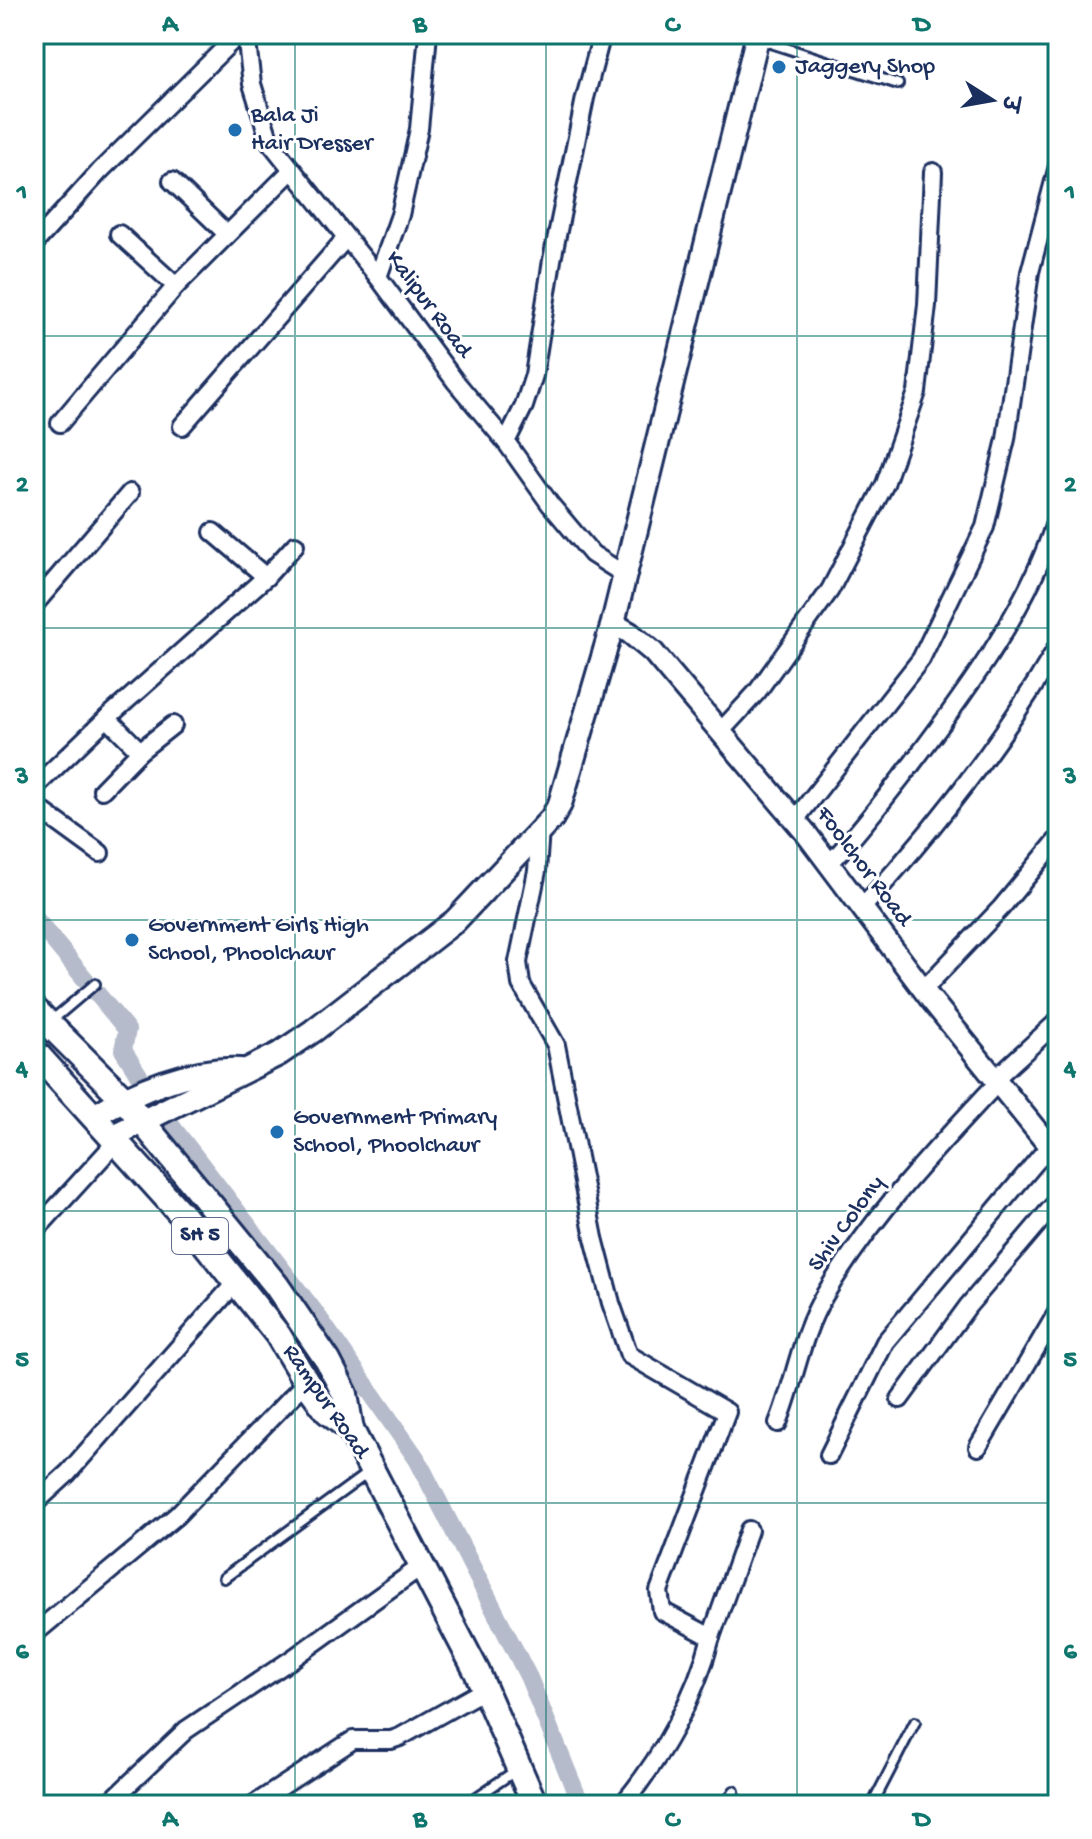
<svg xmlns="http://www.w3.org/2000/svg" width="1092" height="1839" viewBox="0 0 1092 1839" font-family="'Gochi Hand','Playpen Sans Deva',sans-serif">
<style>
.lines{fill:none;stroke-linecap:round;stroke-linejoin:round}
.canal{stroke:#b5bbca;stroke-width:18}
.service-casing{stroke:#1b2f5e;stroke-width:14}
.minor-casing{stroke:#1b2f5e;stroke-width:22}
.tertiary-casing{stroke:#1b2f5e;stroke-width:26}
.secondary-casing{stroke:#1b2f5e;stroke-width:28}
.primary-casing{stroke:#1b2f5e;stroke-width:30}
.service{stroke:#fff;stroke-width:8}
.minor{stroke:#fff;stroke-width:16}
.tertiary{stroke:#fff;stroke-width:20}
.secondary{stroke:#fff;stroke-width:22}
.primary{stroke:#fff;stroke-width:24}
.grid{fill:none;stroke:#0f766e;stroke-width:2;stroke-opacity:0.55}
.poi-dot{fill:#1f6fb2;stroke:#fff;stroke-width:3}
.labels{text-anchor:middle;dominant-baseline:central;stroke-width:6;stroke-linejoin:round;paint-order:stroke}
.shield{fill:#fff;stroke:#5f6d8e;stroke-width:2}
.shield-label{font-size:22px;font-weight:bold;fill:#1b2f5e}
.poi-label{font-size:24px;fill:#1b2f5e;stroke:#fff;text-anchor:start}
.street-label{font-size:24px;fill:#1b2f5e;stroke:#fff}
.neatline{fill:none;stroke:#0f766e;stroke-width:3}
.grid-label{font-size:26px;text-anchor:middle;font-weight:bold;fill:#0f766e}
</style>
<rect width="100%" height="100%" fill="#fff"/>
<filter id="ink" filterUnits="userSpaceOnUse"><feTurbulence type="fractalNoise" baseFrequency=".0125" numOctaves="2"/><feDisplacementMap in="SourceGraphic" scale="16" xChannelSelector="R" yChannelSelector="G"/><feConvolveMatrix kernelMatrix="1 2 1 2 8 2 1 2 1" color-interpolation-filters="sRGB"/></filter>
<g filter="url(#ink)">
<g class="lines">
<!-- canal -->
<g class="canal">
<path d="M 34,917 L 127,1030 L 123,1050 L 144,1083"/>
<path d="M 153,1102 L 314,1311 L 417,1459 L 529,1678 L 581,1805"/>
</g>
<defs>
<g id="service">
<path d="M 758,39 L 898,84"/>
<path d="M 50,1022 L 95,984"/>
<path d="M 224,1578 L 369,1472"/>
<path d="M 465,1805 L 515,1771"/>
<path d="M 725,1805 L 734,1791"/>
<path d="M 872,1805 L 915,1722"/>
</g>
<g id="minor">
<path d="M 246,34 L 252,84 L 270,142 L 378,277 L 455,381 L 506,442 L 550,504 L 592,554 L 625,575"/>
<path d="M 172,181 L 227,234"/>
<path d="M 119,234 L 176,286"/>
<path d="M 34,244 L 100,171 L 239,34"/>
<path d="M 378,277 L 400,215 L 419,129 L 428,34"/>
<path d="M 60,423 L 176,286 L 292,170"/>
<path d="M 182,426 L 346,238"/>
<path d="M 506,442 L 524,406 L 534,375 L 552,260 L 585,98 L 602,34"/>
<path d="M 213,532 L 266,577"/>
<path d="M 34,605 L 130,493"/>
<path d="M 107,718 L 140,751"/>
<path d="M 721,731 L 757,692 L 830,590 L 885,484 L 917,392 L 927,305 L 933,172"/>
<path d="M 34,788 L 107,718 L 266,577 L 295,545"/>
<path d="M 102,790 L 140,751 L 173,725"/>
<path d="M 34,805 L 100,853"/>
<path d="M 795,820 L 921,659 L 985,527 L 1006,439 L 1030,272 L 1058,166"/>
<path d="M 540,829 L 537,871 L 518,962 L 521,984 L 556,1045 L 594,1238 L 611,1303 L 629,1355 L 727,1412 L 659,1591 L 662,1611 L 711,1637 C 696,1696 661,1759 622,1805"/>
<path d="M 829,864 C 859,833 884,799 911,765 C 967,691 1032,603 1058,513"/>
<path d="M 862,908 C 936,827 1003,741 1058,646"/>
<path d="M 923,990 L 1001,908 L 1058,839"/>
<path d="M 996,1078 L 1058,1021"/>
<path d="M 34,1232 L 117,1141"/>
<path d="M 900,1399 L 968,1306 L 1058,1200"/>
<path d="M 778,1423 C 795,1381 801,1334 824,1296 C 872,1216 936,1148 999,1081"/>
<path d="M 978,1447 L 1058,1311"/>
<path d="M 829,1455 L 885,1342 L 1050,1145"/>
<path d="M 34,1504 L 68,1473 L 237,1281"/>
<path d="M 34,1634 L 176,1516 L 306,1382"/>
<path d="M 711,1637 L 749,1530"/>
<path d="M 107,1805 L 186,1730 L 292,1659 L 423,1565"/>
<path d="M 253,1805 L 353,1740 L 391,1740 L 400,1737 L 484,1690"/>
</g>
<path id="tertiary" d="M 613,623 L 630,633 L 653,652 L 805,832 L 929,997 L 1058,1157"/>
<g id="secondary">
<path d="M 94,1116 C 136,1090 190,1068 240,1070"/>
<path d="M 113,1136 L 279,1054 L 313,1031 L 455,921 L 552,818 L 560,804 L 613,623 L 758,34"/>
</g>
<g id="primary">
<path d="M 34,1009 L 123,1098 L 276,1285 L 328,1361 L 345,1394 L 351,1430"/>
<path d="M 34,1051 L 183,1216 L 278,1335 L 306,1382 L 327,1411 L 351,1430 L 477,1672 L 535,1805"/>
</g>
</defs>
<!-- service casing -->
<use href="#service" class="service-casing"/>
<!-- minor casing -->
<use href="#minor" class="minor-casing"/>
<!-- tertiary casing -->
<use href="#tertiary" class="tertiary-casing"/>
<!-- secondary casing -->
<use href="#secondary" class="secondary-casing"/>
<!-- primary casing -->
<use href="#primary" class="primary-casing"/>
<!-- service -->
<use href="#service" class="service"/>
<!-- minor -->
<use href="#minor" class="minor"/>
<!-- tertiary -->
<use href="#tertiary" class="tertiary"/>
<!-- secondary -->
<use href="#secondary" class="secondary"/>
<!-- primary -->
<use href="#primary" class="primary"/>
</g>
</g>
<!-- grid -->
<path class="grid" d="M 295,34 L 295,1805M 546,34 L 546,1805M 797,34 L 797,1805M 34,336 L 1058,336M 34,628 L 1058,628M 34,920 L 1058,920M 34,1211 L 1058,1211M 34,1503 L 1058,1503"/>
<!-- markers -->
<g class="poi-dot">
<circle cx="779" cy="67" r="8"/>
<circle cx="235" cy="130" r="8"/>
<circle cx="132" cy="940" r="8"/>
<circle cx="277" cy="1132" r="8"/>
</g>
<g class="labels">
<!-- shield labels -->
<rect class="shield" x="172" y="1218" width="56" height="36" rx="6"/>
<g class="shield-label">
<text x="200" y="1236">SH 5</text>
</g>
<!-- poi labels -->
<g class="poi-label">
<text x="795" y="67">Jaggery Shop</text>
<text x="251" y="116">Bala Ji<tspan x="251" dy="28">Hair Dresser</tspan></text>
<text x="148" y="926">Government Girls High<tspan x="148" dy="28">School, Phoolchaur</tspan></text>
<text x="293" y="1118">Government Primary<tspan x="293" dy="28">School, Phoolchaur</tspan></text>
</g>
<!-- street labels -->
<g class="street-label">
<text transform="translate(428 305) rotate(53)">Kalipur Road</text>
<text transform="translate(863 867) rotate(53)">Foolchor Road</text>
<text transform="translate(847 1224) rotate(-54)">Shiv Colony</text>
<text transform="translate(325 1402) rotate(55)">Rampur Road</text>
</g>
</g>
<!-- margin -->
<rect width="1092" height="1839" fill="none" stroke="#fff" stroke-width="88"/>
<!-- north arrow -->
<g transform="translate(992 100) rotate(101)" stroke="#ffffff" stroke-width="6" paint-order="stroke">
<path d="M0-6L14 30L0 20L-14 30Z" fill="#1b2f5e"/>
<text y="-12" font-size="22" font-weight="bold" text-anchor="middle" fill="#1b2f5e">उ</text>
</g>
<rect x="44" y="44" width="1004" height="1751" class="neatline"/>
<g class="grid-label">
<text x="170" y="31">A</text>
<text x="420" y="31">B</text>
<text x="672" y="31">C</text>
<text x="922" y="31">D</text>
<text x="22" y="199">1</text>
<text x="1070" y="199">1</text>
<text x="22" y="491">2</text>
<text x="1070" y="491">2</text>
<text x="22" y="783">3</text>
<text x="1070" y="783">3</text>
<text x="22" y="1075">4</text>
<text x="1070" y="1075">4</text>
<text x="22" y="1366">5</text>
<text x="1070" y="1366">5</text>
<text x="22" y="1658">6</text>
<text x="1070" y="1658">6</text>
<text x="170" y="1826">A</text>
<text x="420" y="1826">B</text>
<text x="672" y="1826">C</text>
<text x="922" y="1826">D</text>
</g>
</svg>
